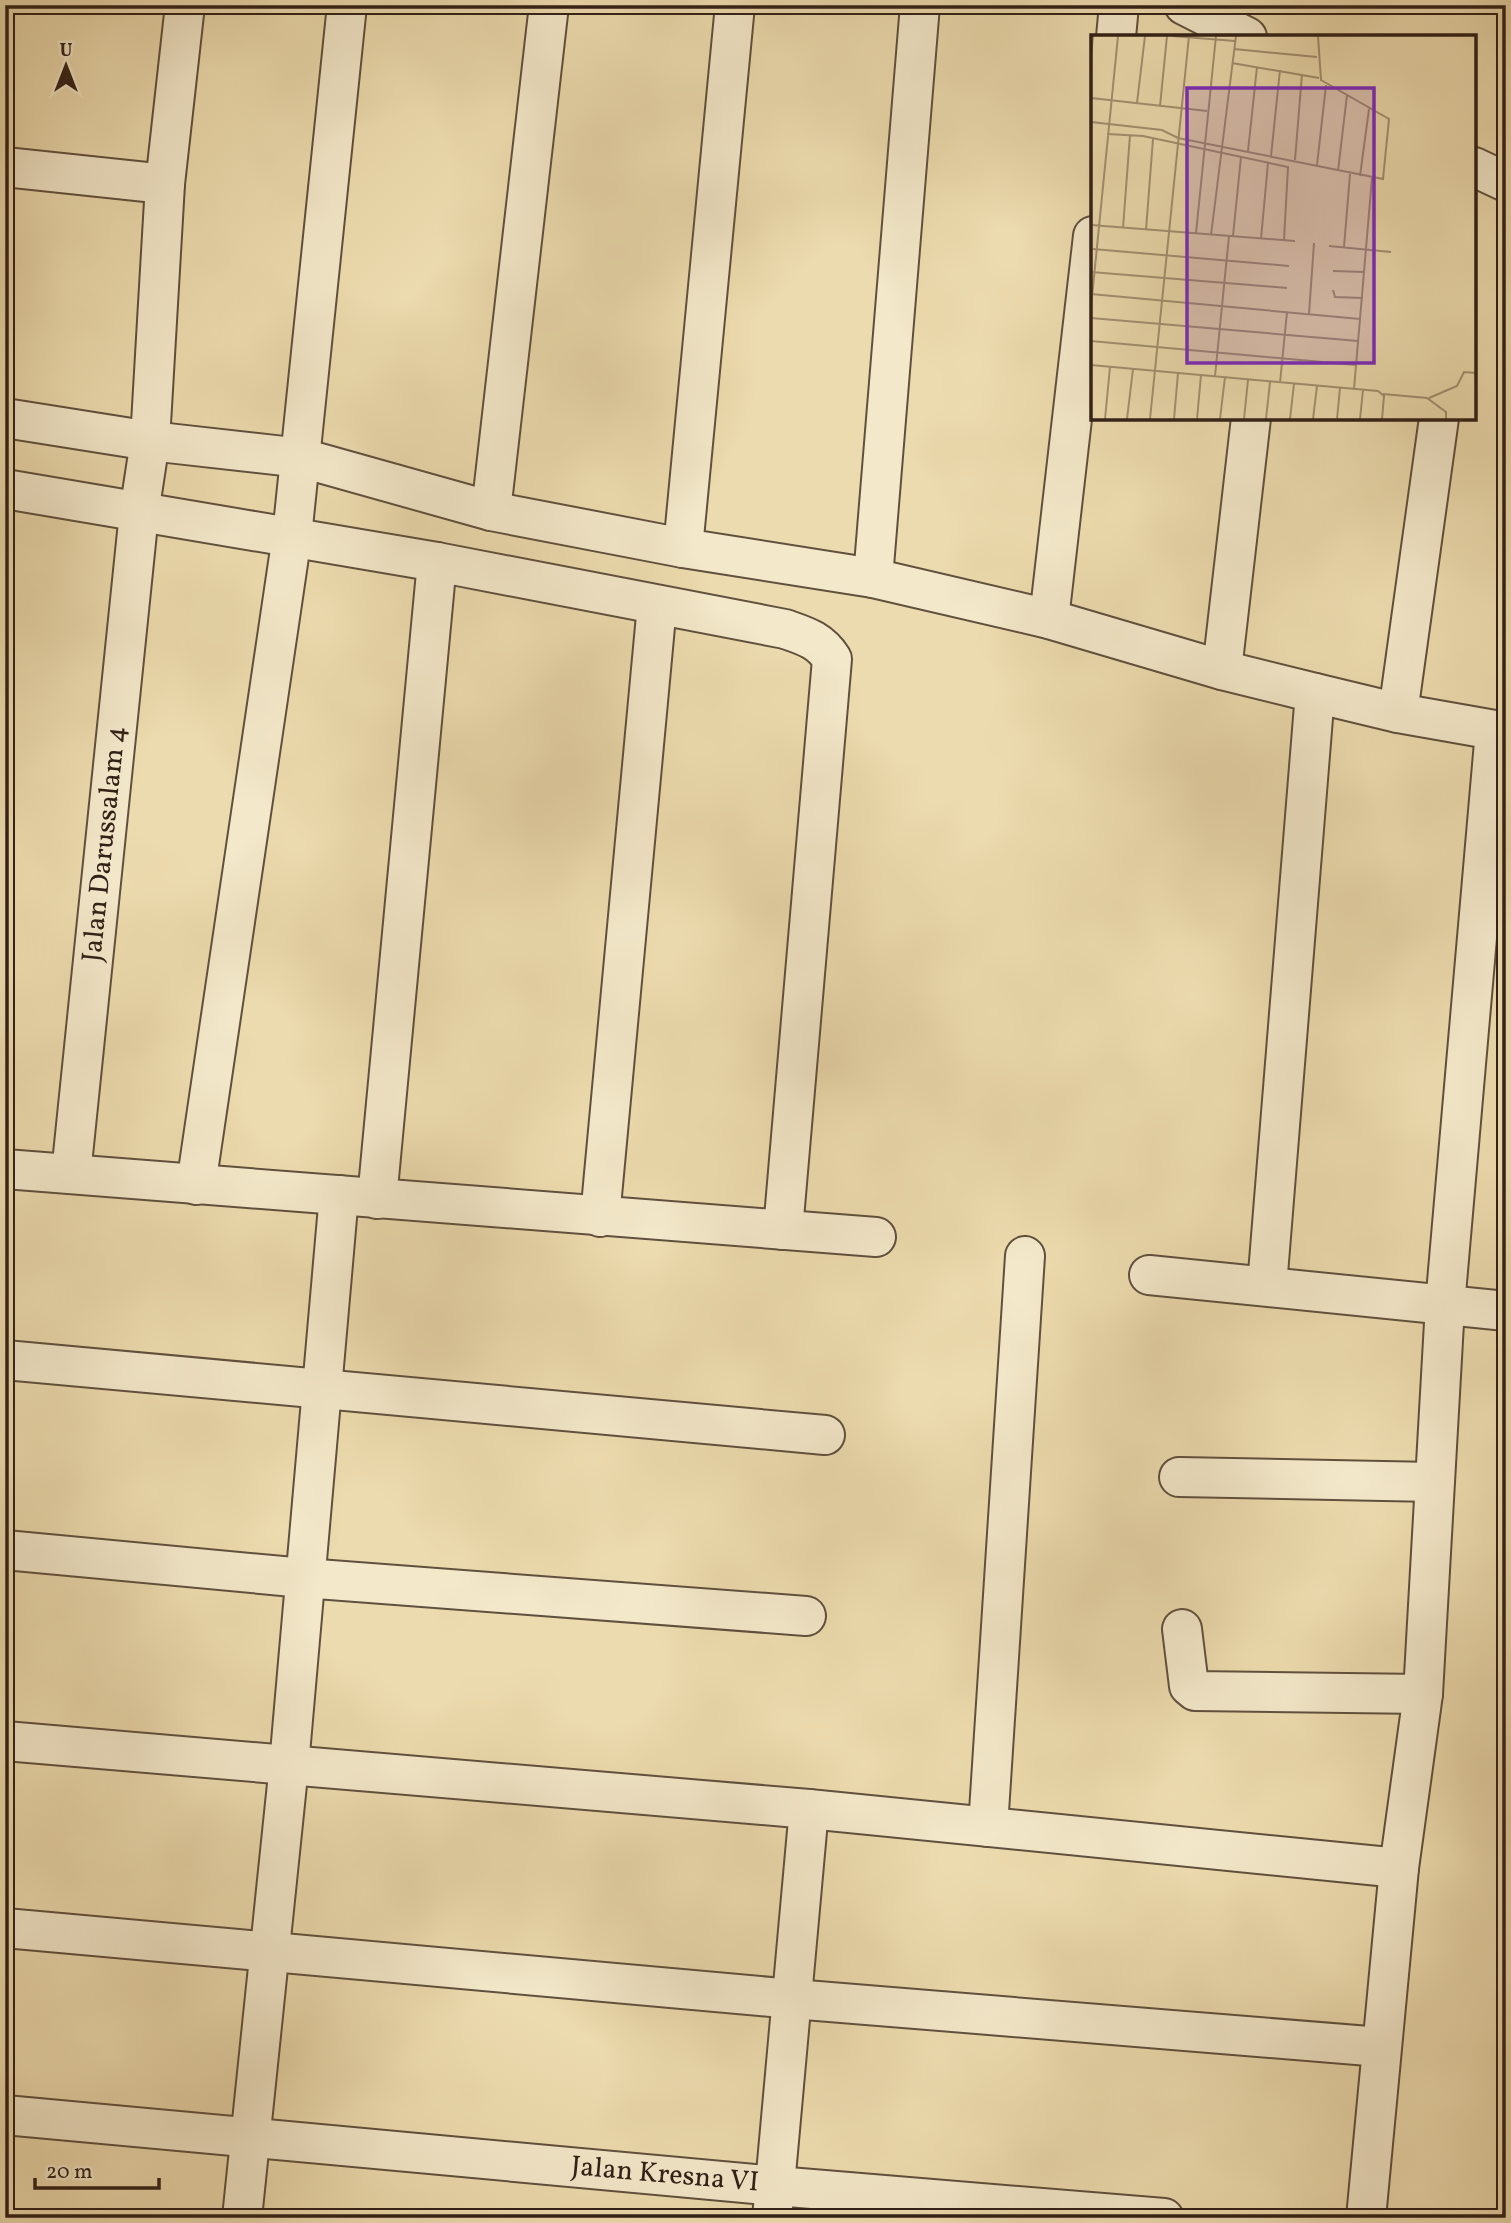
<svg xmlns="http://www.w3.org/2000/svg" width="1511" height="2223" viewBox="0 0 1511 2223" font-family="Vollkorn,serif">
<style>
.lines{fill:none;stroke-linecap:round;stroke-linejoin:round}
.minor-casing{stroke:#60503e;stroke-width:42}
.minor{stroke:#f3e8ca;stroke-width:38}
.labels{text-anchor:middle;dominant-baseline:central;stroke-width:7;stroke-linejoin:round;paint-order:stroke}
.street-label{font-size:28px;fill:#322118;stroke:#f3e8ca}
.inset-road{fill:none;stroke:#a29172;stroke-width:2}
.view{fill:#7b2cbf;fill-opacity:0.15;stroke:#7b2cbf;stroke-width:3.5}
.inset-edge{fill:none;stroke:#322118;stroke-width:3.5}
</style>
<rect width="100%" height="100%" fill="#ecdbae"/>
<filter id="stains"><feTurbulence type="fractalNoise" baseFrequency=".00286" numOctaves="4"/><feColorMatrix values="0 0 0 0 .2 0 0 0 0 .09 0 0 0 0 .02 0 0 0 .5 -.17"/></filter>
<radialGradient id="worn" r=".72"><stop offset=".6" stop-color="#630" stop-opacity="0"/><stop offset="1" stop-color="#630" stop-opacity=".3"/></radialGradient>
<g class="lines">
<defs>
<g id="minor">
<path d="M 1184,5 L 1247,37"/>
<path d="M 1116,37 L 1119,5"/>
<path d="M 5,167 L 165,184"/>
<path d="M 1474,167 L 1506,182"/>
<path d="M 5,418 L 150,441 L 302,458 L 491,511 L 683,548 L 873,578 L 1049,619 L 1222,670 L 1315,693 L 1398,713 L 1506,732"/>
<path d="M 5,489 L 437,562 L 785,629 C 805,636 820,640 832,659 L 783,1230"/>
<path d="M 491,511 L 549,5"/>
<path d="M 683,548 L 735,5"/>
<path d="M 873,578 L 920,5"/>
<path d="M 1049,619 L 1093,236"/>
<path d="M 1222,670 L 1251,418"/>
<path d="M 1398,713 L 1439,418"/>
<path d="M 5,1169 L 876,1237"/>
<path d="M 71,1174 L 139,513 L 150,441 L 165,184 L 185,5"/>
<path d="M 196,1185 L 292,536 L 347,5"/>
<path d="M 377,1199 L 437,562"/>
<path d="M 600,1217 L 657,605"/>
<path d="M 1149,1275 L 1506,1311"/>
<path d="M 1267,1286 L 1315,693"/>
<path d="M 5,1360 L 825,1435"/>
<path d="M 1179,1477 L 1434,1482"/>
<path d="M 5,1550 L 304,1578 L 806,1616"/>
<path d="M 1182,1629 L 1189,1686 L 1195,1691 L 1423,1694"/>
<path d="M 5,1741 L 809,1809 L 1399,1868"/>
<path d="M 988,1827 L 1025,1256"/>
<path d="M 5,1928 L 793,1999 L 1381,2047"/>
<path d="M 5,2115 L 776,2186 L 1164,2218"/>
<path d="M 242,2218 L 289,1765 L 339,1195"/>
<path d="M 772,2218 L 809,1809"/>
<path d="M 1366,2218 L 1399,1868 L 1423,1694 L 1445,1305 L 1495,731"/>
</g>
</defs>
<!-- minor casing -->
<use href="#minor" class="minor-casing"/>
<!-- minor -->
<use href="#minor" class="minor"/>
</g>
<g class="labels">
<!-- street labels -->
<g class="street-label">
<text transform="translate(105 844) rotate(-84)">Jalan Darussalam 4</text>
<text transform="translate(665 2175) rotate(5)">Jalan Kresna VI</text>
</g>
</g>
<!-- overview -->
<g transform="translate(1091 35)">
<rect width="385" height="385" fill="#ecdbae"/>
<path class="inset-road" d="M 81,1 L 144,6M 143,14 L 226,22M 0,23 L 2,1M 141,28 L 228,43M 0,63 L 116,76M 46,68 L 54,1M 69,71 L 76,1M 0,87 L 71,95 L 87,103 L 292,144 L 298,84 L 230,45 L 227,1M 16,99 L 52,101 L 197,132 L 193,205M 157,116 L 166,32M 180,121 L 189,35M 204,125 L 211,39M 226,130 L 235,50M 247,136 L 256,60M 269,141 L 278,74M 0,190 L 204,206M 32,193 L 39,100M 55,195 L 62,104M 105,198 L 125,1M 120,200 L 145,1M 142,201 L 150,122M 170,204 L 177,128M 238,211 L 300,217M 253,212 L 259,139M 2,214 L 198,231M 242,236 L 274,237M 0,237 L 196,253M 242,255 L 244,262 L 272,263M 0,259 L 269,284M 0,272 L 27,1M 218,279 L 223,208M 0,283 L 267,306M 0,306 L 265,330M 0,330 L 287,356 L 293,361 L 291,384M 124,341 L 138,201M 189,348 L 196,277M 263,354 L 281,143M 292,359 L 336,363 L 355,377 L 355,384M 338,363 L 366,351 L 373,337 L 385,338M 14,384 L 19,332M 36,384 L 42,334M 59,384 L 98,1M 83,384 L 87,338M 106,384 L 110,340M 129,384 L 134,342M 153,384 L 157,345M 175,384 L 179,347M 199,384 L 203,349M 222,384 L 226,351M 246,384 L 249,353M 269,384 L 272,355"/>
<path class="view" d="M 96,53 L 283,53 L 283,328 L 96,328 Z"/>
<rect width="385" height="385" class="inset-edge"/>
</g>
<!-- margin -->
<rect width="1511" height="2223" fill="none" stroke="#ecdbae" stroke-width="28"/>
<rect x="7" y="7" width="1497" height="2209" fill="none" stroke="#322118" stroke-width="3.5"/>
<rect x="14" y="14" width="1483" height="2195" fill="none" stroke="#322118" stroke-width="2"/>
<!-- north arrow -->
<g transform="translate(66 66)" stroke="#f3e8ca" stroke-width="5" paint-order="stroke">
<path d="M0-5L12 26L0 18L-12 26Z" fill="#322118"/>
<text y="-10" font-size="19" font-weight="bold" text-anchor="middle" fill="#322118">U</text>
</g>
<!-- scale -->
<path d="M35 2178v10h124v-10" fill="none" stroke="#322118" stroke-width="3.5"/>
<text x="46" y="2178" font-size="21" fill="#322118" stroke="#f3e8ca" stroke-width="5" paint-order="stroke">20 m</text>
<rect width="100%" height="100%" filter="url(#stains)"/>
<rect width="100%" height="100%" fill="url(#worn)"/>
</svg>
